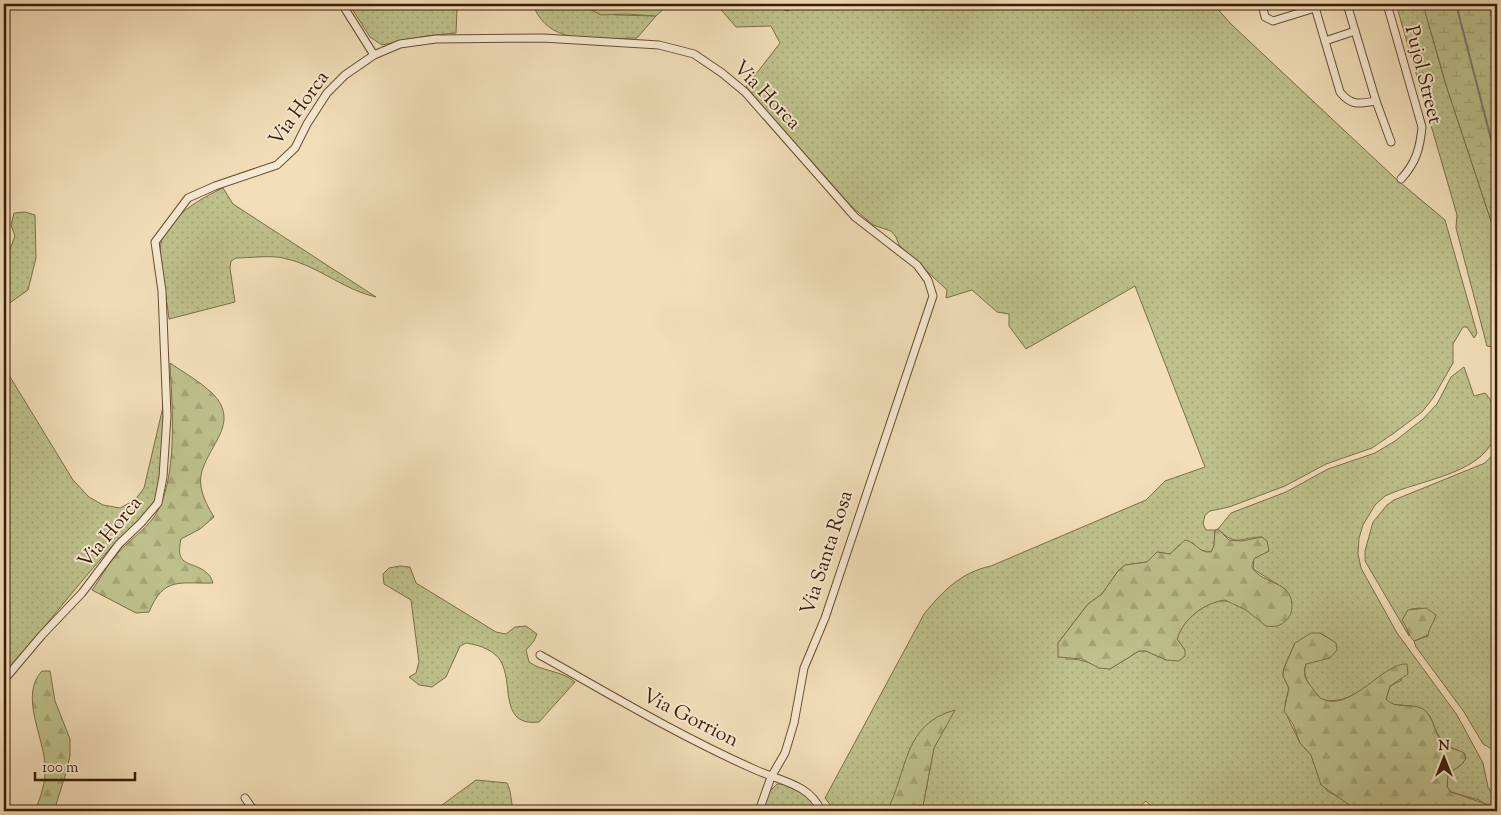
<svg xmlns="http://www.w3.org/2000/svg" width="1501" height="815" viewBox="0 0 1501 815" font-family="'Sorts Mill Goudy',serif">
<style>
.grass{fill:url(#grass-dots);stroke:#7c6e49}
.forest{fill:url(#forest-firs);stroke:#7c6e49}
.wetland{fill:url(#wetland-marsh);stroke:#7c6e49}
.lines{fill:none;stroke-linecap:round;stroke-linejoin:round}
.stream{stroke:#787a72;stroke-width:2}
.minor-casing{stroke:#694c33;stroke-width:9}
.minor{stroke:#f7ead2;stroke-width:7}
.labels{text-anchor:middle;dominant-baseline:central;stroke-width:4;stroke-linejoin:round;paint-order:stroke}
.street-label{font-size:20px;fill:#3b1b06;stroke:#f7ead2}
</style>
<defs>
<pattern id="grass-dots" width="8" height="8" patternUnits="userSpaceOnUse" patternTransform="scale(1.25)"><rect width="8" height="8" fill="#bec18c"/><path d="M2 2h.1M6 6h.1" fill="none" stroke="#a4a577" stroke-width="1.8" stroke-linecap="round"/></pattern>
<pattern id="forest-firs" width="22" height="20" patternUnits="userSpaceOnUse" patternTransform="scale(1.25)"><rect width="22" height="20" fill="#bec18c"/><path d="M5 1l3.5 6h-7zM16 11l3.5 6h-7z" fill="#a4a577"/></pattern>
<pattern id="wetland-marsh" width="20" height="14" patternUnits="userSpaceOnUse" patternTransform="scale(1.25)"><rect width="20" height="14" fill="#bec18c"/><path d="M1 5h8M5 5V1M11 12h8M15 12V8" fill="none" stroke="#a4a577"/></pattern>
</defs>
<rect width="100%" height="100%" fill="#f2dfb9"/>
<filter id="stains"><feTurbulence type="fractalNoise" baseFrequency=".004" numOctaves="4"/><feColorMatrix values="0 0 0 0 .2 0 0 0 0 .09 0 0 0 0 .02 0 0 0 .5 -.17"/></filter>
<radialGradient id="worn" r=".72"><stop offset=".6" stop-color="#630" stop-opacity="0"/><stop offset="1" stop-color="#630" stop-opacity=".3"/></radialGradient>
<!-- grass -->
<g class="grass">
<path d="M 349,4 L 467,4 L 457,10 L 456,33 L 426,36 L 382,45 L 370,37 Z"/>
<path d="M 533,4 L 592,4 L 590,9 L 616,15 L 656,16 L 637,38 C 600,38 548,48 533,4 Z"/>
<path d="M 716,4 L 777,7 L 788,11 L 796,4 L 1143,4 L 1177,7 L 1213,4 L 1232,25 L 1395,178 L 1445,220 L 1477,333 L 1474,338 L 1467,327 L 1463,327 L 1453,344 L 1453,363 L 1433,398 L 1422,412 L 1394,433 L 1372,448 L 1326,464 L 1285,486 L 1229,507 L 1210,511 L 1205,515 L 1203,524 L 1206,530 L 1215,530 L 1214,546 L 1211,552 L 1199,550 L 1193,543 L 1179,545 L 1170,554 L 1157,552 L 1147,562 L 1125,565 L 1118,571 L 1102,594 L 1088,604 L 1058,643 L 1066,659 C 1083,658 1094,666 1110,669 L 1139,651 L 1146,651 L 1166,660 L 1185,650 L 1177,639 C 1181,626 1188,619 1198,611 C 1227,590 1243,605 1266,626 L 1292,602 L 1285,589 L 1253,569 L 1254,558 L 1269,551 L 1262,537 C 1240,537 1237,548 1218,529 L 1231,513 L 1286,492 L 1328,469 L 1375,453 L 1395,441 L 1423,419 L 1437,404 L 1451,377 L 1464,367 L 1474,396 L 1485,393 C 1495,404 1498,414 1496,429 C 1490,474 1420,479 1385,496 L 1375,505 L 1363,525 L 1359,538 L 1358,554 L 1361,568 L 1397,633 L 1457,715 L 1483,763 L 1488,787 L 1497,803 L 1497,811 L 1493,811 L 1493,809 L 1479,800 L 1451,792 L 1447,787 L 1448,774 L 1462,764 L 1466,758 L 1464,753 C 1440,743 1439,739 1430,716 L 1411,706 L 1390,704 L 1386,699 L 1390,686 L 1402,680 L 1388,672 C 1369,685 1344,707 1321,699 C 1312,688 1301,678 1306,664 L 1319,660 L 1336,643 L 1320,633 L 1295,643 L 1284,668 L 1283,676 L 1289,688 L 1285,704 L 1288,718 L 1300,743 L 1311,755 L 1327,791 L 1347,801 L 1358,811 L 1155,811 L 1146,801 L 1134,811 L 922,811 L 934,748 L 954,710 L 910,748 L 895,796 L 887,811 L 835,811 L 825,798 L 924,614 C 942,592 961,572 991,566 L 1146,500 L 1165,481 L 1205,467 L 1135,286 L 1026,349 L 1009,326 L 1009,314 L 997,312 L 972,290 L 946,298 L 947,290 L 899,245 L 896,237 L 891,231 L 873,225 L 851,206 L 746,87 L 780,43 L 771,26 L 736,27 Z"/>
<path d="M 1396,4 L 1423,4 L 1446,85 L 1497,239 L 1497,348 L 1487,346 L 1456,228 L 1457,215 Z"/>
<path d="M 1489,4 L 1497,4 L 1497,47 Z"/>
<path d="M 223,188 L 233,204 L 376,297 C 343,290 316,264 283,258 C 269,255 251,258 236,258 L 231,261 L 230,268 L 235,302 L 169,319 C 167,298 158,262 161,242 C 166,218 203,197 223,188 Z"/>
<path d="M 25,212 L 35,215 L 36,258 L 28,290 L 4,307 L 4,254 L 10,249 L 15,236 L 11,225 L 14,213 Z"/>
<path d="M 4,367 L 73,480 L 89,497 L 103,505 L 120,508 L 135,500 L 144,488 L 163,407 C 164,425 163,484 156,499 C 148,518 126,531 112,546 C 75,588 40,633 4,675 Z"/>
<path d="M 1497,450 L 1497,757 L 1492,749 L 1483,744 L 1464,712 L 1416,647 L 1414,641 L 1428,636 L 1429,628 L 1435,619 L 1421,608 L 1411,609 L 1407,626 L 1409,636 L 1365,561 L 1365,551 L 1373,522 L 1387,505 L 1394,500 L 1485,463 Z"/>
<path d="M 400,566 L 410,567 L 416,583 L 496,632 L 506,634 L 515,627 L 526,626 L 537,634 L 534,641 L 526,650 L 529,662 C 543,672 561,670 575,682 L 539,722 C 501,727 512,688 503,666 C 498,651 480,645 466,643 L 460,646 L 446,677 L 432,687 L 419,685 L 409,677 L 416,673 L 419,662 L 411,600 L 384,584 L 383,574 L 389,568 Z"/>
<path d="M 476,780 L 507,783 C 512,792 510,801 514,811 L 434,811 Z"/>
<path d="M 777,784 C 795,783 810,797 818,811 L 762,811 L 768,793 Z"/>
</g>
<!-- forest -->
<g class="forest">
<path d="M 592,4 L 669,4 L 656,16 L 626,14 L 601,15 L 590,9 Z"/>
<path d="M 739,4 L 796,4 L 788,11 C 772,5 754,10 739,4 Z"/>
<path d="M 170,363 C 183,372 199,381 211,392 C 241,421 211,442 202,471 C 197,487 206,504 214,517 L 200,529 L 181,539 C 174,569 193,560 207,573 C 210,575 212,580 213,583 C 179,584 164,576 149,612 L 136,613 L 92,590 C 101,578 107,565 116,555 C 128,541 144,531 154,517 C 179,480 172,406 170,363 Z"/>
<path d="M 1218,529 L 1229,540 L 1242,541 L 1262,537 L 1267,541 L 1269,551 L 1255,558 C 1253,561 1251,565 1253,569 C 1264,584 1291,581 1292,605 C 1292,612 1290,618 1284,622 C 1279,627 1273,627 1266,626 L 1246,610 L 1225,600 C 1204,603 1184,618 1177,639 L 1185,650 L 1185,656 L 1179,661 L 1166,660 L 1146,651 L 1139,651 L 1110,669 L 1099,668 L 1082,659 L 1058,657 L 1058,643 L 1088,604 L 1102,594 L 1118,571 L 1125,565 L 1147,562 L 1157,552 L 1170,554 L 1185,540 C 1196,542 1198,553 1211,552 L 1214,546 L 1215,530 Z"/>
<path d="M 1426,608 L 1436,615 C 1434,623 1429,627 1428,635 L 1414,641 C 1408,635 1407,627 1402,620 L 1408,610 Z"/>
<path d="M 1311,633 L 1320,633 L 1336,643 L 1337,650 L 1330,658 L 1306,664 C 1303,672 1304,678 1310,685 C 1314,689 1317,697 1322,699 C 1350,713 1384,662 1407,664 L 1408,674 L 1390,686 L 1386,699 C 1395,710 1411,702 1423,709 C 1436,718 1433,737 1446,745 C 1451,749 1459,750 1464,753 L 1466,758 L 1462,764 L 1448,774 L 1447,787 L 1451,792 L 1489,805 L 1493,809 L 1493,811 L 1358,811 L 1321,785 L 1311,755 L 1300,743 L 1293,724 L 1284,711 L 1289,688 L 1283,676 L 1284,668 L 1295,643 Z"/>
<path d="M 42,671 L 50,671 L 55,701 L 70,739 L 70,756 L 66,773 L 54,811 L 35,811 C 41,796 46,782 45,766 C 44,737 19,695 42,671 Z"/>
<path d="M 955,710 L 934,748 L 922,811 L 887,811 C 908,770 903,724 955,710 Z"/>
</g>
<!-- wetland -->
<path class="wetland" d="M 1423,4 L 1489,4 L 1497,47 L 1497,239 L 1446,85 Z"/>
<g class="lines">
<!-- stream -->
<path class="stream" d="M 1456,4 L 1497,162"/>
<defs>
<g id="minor">
<path d="M 342,4 L 374,55"/>
<path d="M 1262,4 L 1265,17 L 1273,21 L 1315,8"/>
<path d="M 1314,4 L 1340,92 C 1351,106 1359,104 1376,101"/>
<path d="M 1347,4 L 1376,101 L 1391,142"/>
<path d="M 1387,4 L 1422,127 C 1420,148 1416,163 1401,179"/>
<path d="M 1325,41 L 1355,31"/>
<path d="M 540,655 C 611,695 681,737 756,770 C 780,781 810,784 821,811"/>
<path d="M 4,680 L 42,635 L 82,593 L 119,544 L 141,523 L 158,503 L 163,477 L 167,416 L 162,291 L 155,242 L 188,198 L 215,186 L 277,165 L 295,148 L 307,124 L 327,93 L 345,75 L 374,55 L 400,44 L 436,39 L 543,38 L 659,45 L 694,54 L 722,73 L 745,92 L 855,217 L 917,265 L 928,280 L 933,296 L 825,618 L 804,668 L 794,723 L 785,753 L 771,777 L 759,811"/>
<path d="M 245,798 L 254,811"/>
</g>
</defs>
<!-- minor casing -->
<use href="#minor" class="minor-casing"/>
<!-- minor -->
<use href="#minor" class="minor"/>
</g>
<g class="labels">
<!-- street labels -->
<g class="street-label">
<text transform="translate(1422 75) rotate(76)">Pujol Street</text>
<text transform="translate(766 96) rotate(46)">Via Horca</text>
<text transform="translate(300 109) rotate(-54)">Via Horca</text>
<text transform="translate(111 533) rotate(-50)">Via Horca</text>
<text transform="translate(828 553) rotate(-72)">Via Santa Rosa</text>
<text transform="translate(690 719) rotate(27)">Via Gorrion</text>
</g>
</g>
<!-- margin -->
<rect width="1501" height="815" fill="none" stroke="#f2dfb9" stroke-width="20"/>
<rect x="5" y="5" width="1491" height="805" fill="none" stroke="#3b1b06" stroke-width="2.5"/>
<rect x="10" y="10" width="1481" height="795" fill="none" stroke="#3b1b06"/>
<!-- north arrow -->
<g transform="translate(1444 758)" stroke="#f7ead2" stroke-width="4" paint-order="stroke">
<path d="M0-4L9 19L0 12L-9 19Z" fill="#3b1b06"/>
<text y="-8" font-size="14" font-weight="bold" text-anchor="middle" fill="#3b1b06">N</text>
</g>
<!-- scale -->
<path d="M35 772v8h100v-8" fill="none" stroke="#3b1b06" stroke-width="2.5"/>
<text x="42" y="772" font-size="15" fill="#3b1b06" stroke="#f7ead2" stroke-width="4" paint-order="stroke">100 m</text>
<rect width="100%" height="100%" filter="url(#stains)"/>
<rect width="100%" height="100%" fill="url(#worn)"/>
</svg>
